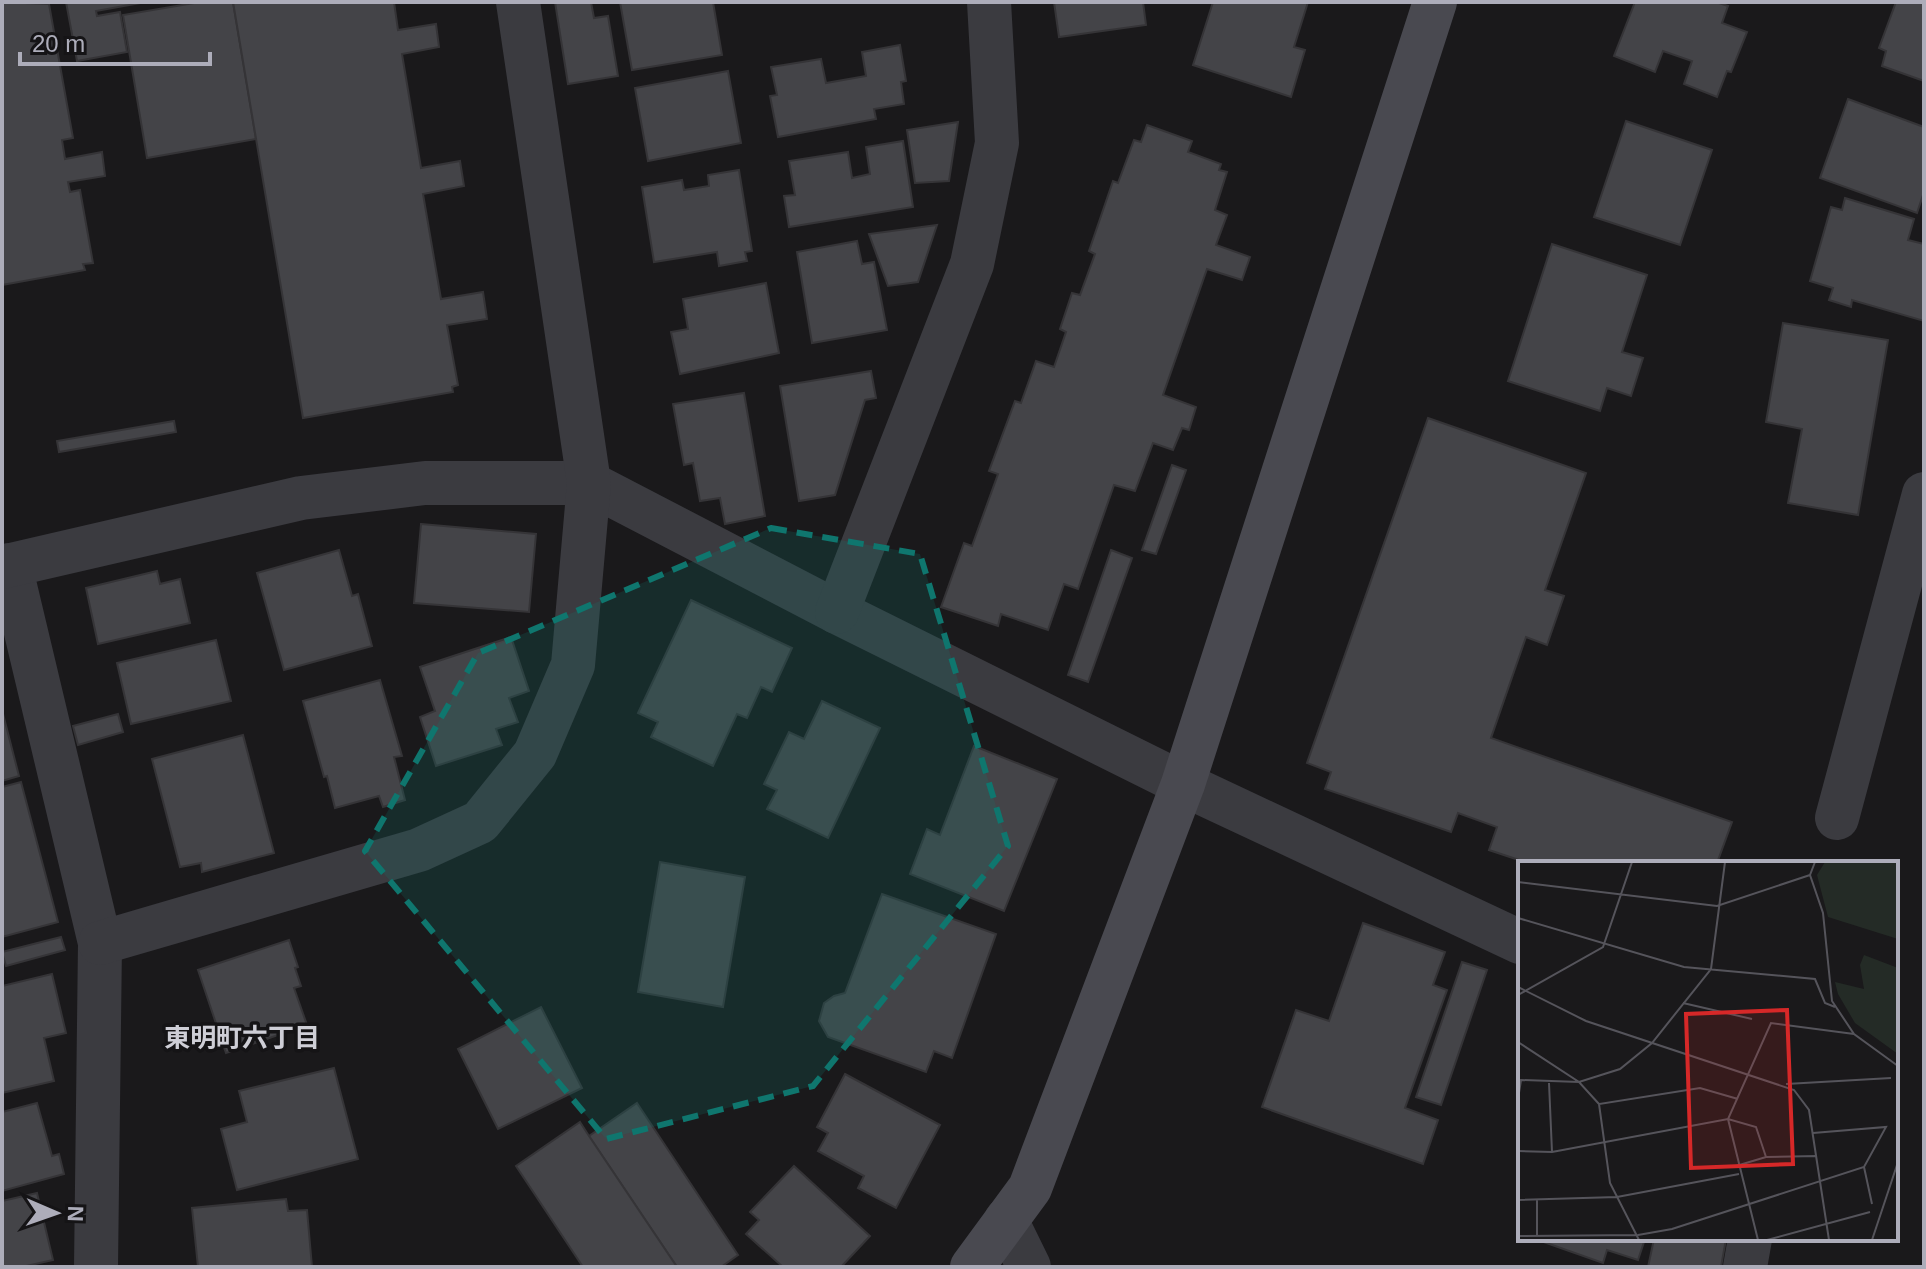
<svg xmlns="http://www.w3.org/2000/svg" width="1926" height="1269" viewBox="0 0 1926 1269" font-family="Arial,'Noto Sans JP',sans-serif">
<style>
.building{fill:#444448;stroke:#353437;stroke-width:2}
.lines{fill:none;stroke-linecap:round;stroke-linejoin:round}
.street{stroke:#3b3b40;stroke-width:44}
.secondary{stroke:#494950;stroke-width:44}
.marked{fill:#0f766e;fill-opacity:0.2;stroke:#0f766e;stroke-width:6;stroke-dasharray:16 10;stroke-linejoin:round}
.labels{text-anchor:middle;dominant-baseline:central;stroke-width:7;stroke-linejoin:round;paint-order:stroke}
.neighbourhood-label{font-size:26px;font-weight:bold;fill:#ceced6;stroke:#151416}
.inset-road{fill:none;stroke:#55545b;stroke-width:2}
.view{fill:#d62828;fill-opacity:0.15;stroke:#d62828;stroke-width:4}
.inset-edge{fill:none;stroke:#adadba;stroke-width:4}
</style>
<rect width="100%" height="100%" fill="#1a191b"/>
<!-- building -->
<g class="building">
<path d="M 2,2 L 49,4 L 73,138 L 62,140 L 65,159 L 102,152 L 105,176 L 68,182 L 70,192 L 80,190 L 93,263 L 83,264 L 85,270 L 2,285 Z"/>
<path d="M 66,2 L 146,2 L 96,11 L 97,16 L 120,12 L 127,52 L 77,61 Z"/>
<path d="M 200,2 L 233,2 L 256,139 L 147,158 L 123,15 Z"/>
<path d="M 233,2 L 394,2 L 398,30 L 436,24 L 439,47 L 402,54 L 421,168 L 460,161 L 464,186 L 423,194 L 441,299 L 483,292 L 487,319 L 447,325 L 458,385 L 452,387 L 453,392 L 303,418 Z"/>
<path d="M 555,2 L 591,2 L 594,18 L 608,16 L 618,76 L 568,84 Z"/>
<path d="M 620,2 L 713,2 L 722,55 L 632,70 Z"/>
<path d="M 1054,2 L 1143,2 L 1146,25 L 1059,37 Z"/>
<path d="M 1213,2 L 1308,2 L 1294,47 L 1305,50 L 1291,97 L 1193,65 Z"/>
<path d="M 1635,2 L 1716,2 L 1728,6 L 1722,23 L 1747,32 L 1731,72 L 1727,71 L 1717,97 L 1684,84 L 1692,61 L 1663,51 L 1655,72 L 1614,56 Z"/>
<path d="M 1896,2 L 1924,2 L 1924,81 L 1882,66 L 1886,51 L 1879,48 Z"/>
<path d="M 900,45 L 906,81 L 901,82 L 904,104 L 874,109 L 876,119 L 778,137 L 770,96 L 777,95 L 771,67 L 821,59 L 826,83 L 866,76 L 862,52 Z"/>
<path d="M 728,71 L 741,143 L 648,161 L 635,88 Z"/>
<path d="M 1848,99 L 1924,127 L 1924,192 L 1917,213 L 1820,178 Z"/>
<path d="M 1626,121 L 1712,150 L 1680,245 L 1594,217 Z"/>
<path d="M 958,122 L 949,181 L 915,183 L 907,130 Z"/>
<path d="M 1147,125 L 1192,141 L 1188,152 L 1221,164 L 1219,170 L 1227,172 L 1215,210 L 1227,215 L 1216,245 L 1250,257 L 1242,280 L 1207,269 L 1163,395 L 1196,407 L 1189,430 L 1182,428 L 1173,450 L 1153,443 L 1135,491 L 1114,485 L 1078,589 L 1064,584 L 1048,630 L 1001,614 L 998,626 L 941,607 L 964,543 L 972,546 L 998,474 L 989,471 L 1015,401 L 1021,403 L 1036,361 L 1054,367 L 1066,332 L 1060,329 L 1072,293 L 1080,295 L 1095,254 L 1089,251 L 1113,181 L 1118,183 L 1134,140 L 1141,142 Z"/>
<path d="M 903,141 L 913,207 L 789,227 L 784,196 L 795,195 L 789,161 L 848,152 L 852,178 L 870,174 L 866,147 Z"/>
<path d="M 739,170 L 752,251 L 745,252 L 747,261 L 719,266 L 717,252 L 654,262 L 642,187 L 682,180 L 684,190 L 709,186 L 708,175 Z"/>
<path d="M 1845,198 L 1914,219 L 1908,240 L 1924,244 L 1924,321 L 1852,300 L 1851,307 L 1829,300 L 1833,288 L 1810,281 L 1831,207 L 1842,210 Z"/>
<path d="M 937,225 L 918,282 L 888,286 L 869,234 Z"/>
<path d="M 857,241 L 862,264 L 874,262 L 887,330 L 812,343 L 797,252 Z"/>
<path d="M 1552,244 L 1647,275 L 1622,352 L 1643,358 L 1631,396 L 1607,388 L 1600,411 L 1508,381 Z"/>
<path d="M 766,283 L 779,353 L 680,374 L 671,332 L 688,329 L 683,299 Z"/>
<path d="M 1783,323 L 1888,340 L 1858,515 L 1788,503 L 1802,429 L 1766,422 Z"/>
<path d="M 871,371 L 876,398 L 865,400 L 835,495 L 799,501 L 780,386 Z"/>
<path d="M 744,393 L 765,516 L 725,524 L 720,498 L 700,501 L 693,463 L 684,465 L 673,404 Z"/>
<path d="M 1428,418 L 1586,473 L 1545,590 L 1564,596 L 1547,645 L 1526,637 L 1491,738 L 1732,822 L 1717,863 L 1528,863 L 1489,850 L 1497,827 L 1458,813 L 1451,832 L 1325,789 L 1331,772 L 1307,763 Z"/>
<path d="M 174,421 L 176,432 L 59,452 L 57,441 Z"/>
<path d="M 1172,465 L 1186,470 L 1156,554 L 1142,550 Z"/>
<path d="M 421,524 L 536,534 L 529,612 L 414,603 Z"/>
<path d="M 339,550 L 352,596 L 358,594 L 372,646 L 284,670 L 257,573 Z"/>
<path d="M 1111,550 L 1132,558 L 1088,682 L 1068,675 Z"/>
<path d="M 157,571 L 160,584 L 180,579 L 190,623 L 98,644 L 86,588 Z"/>
<path d="M 691,600 L 792,648 L 772,692 L 761,687 L 747,718 L 737,714 L 713,766 L 651,737 L 658,722 L 638,713 Z"/>
<path d="M 511,637 L 529,691 L 509,698 L 518,722 L 496,729 L 502,745 L 436,766 L 420,717 L 435,711 L 420,667 Z"/>
<path d="M 216,640 L 231,701 L 131,724 L 117,663 Z"/>
<path d="M 380,680 L 402,756 L 394,757 L 405,800 L 383,807 L 379,796 L 335,808 L 327,776 L 324,777 L 303,701 Z"/>
<path d="M 822,701 L 880,728 L 828,838 L 767,809 L 777,790 L 764,784 L 789,732 L 804,739 Z"/>
<path d="M 2,710 L 19,776 L 2,781 Z"/>
<path d="M 118,714 L 123,732 L 78,745 L 73,726 Z"/>
<path d="M 243,735 L 274,853 L 202,872 L 201,863 L 180,867 L 152,759 Z"/>
<path d="M 974,746 L 1057,779 L 1004,911 L 910,874 L 927,829 L 940,835 Z"/>
<path d="M 21,782 L 58,922 L 2,937 L 2,787 Z"/>
<path d="M 660,862 L 745,877 L 723,1007 L 638,992 Z"/>
<path d="M 882,894 L 996,934 L 952,1058 L 934,1051 L 926,1072 L 828,1037 L 819,1021 L 824,1003 L 834,996 L 845,993 Z"/>
<path d="M 1363,923 L 1445,952 L 1433,985 L 1447,990 L 1405,1108 L 1438,1120 L 1423,1164 L 1262,1107 L 1296,1010 L 1329,1021 Z"/>
<path d="M 61,937 L 65,950 L 6,966 L 2,952 Z"/>
<path d="M 289,940 L 298,967 L 295,968 L 301,986 L 294,988 L 307,1025 L 226,1053 L 198,970 Z"/>
<path d="M 1462,962 L 1487,970 L 1441,1105 L 1416,1097 Z"/>
<path d="M 52,974 L 66,1033 L 44,1038 L 54,1081 L 2,1093 L 2,986 Z"/>
<path d="M 541,1007 L 582,1088 L 498,1129 L 458,1049 Z"/>
<path d="M 334,1068 L 358,1159 L 237,1190 L 221,1129 L 247,1122 L 239,1091 Z"/>
<path d="M 845,1074 L 940,1125 L 896,1208 L 858,1188 L 864,1176 L 818,1151 L 828,1133 L 817,1127 Z"/>
<path d="M 37,1103 L 52,1156 L 59,1154 L 64,1174 L 2,1191 L 2,1112 Z"/>
<path d="M 637,1103 L 738,1255 L 721,1267 L 677,1267 L 589,1136 Z"/>
<path d="M 580,1122 L 589,1136 L 677,1267 L 583,1267 L 516,1166 Z"/>
<path d="M 794,1166 L 870,1236 L 841,1267 L 783,1267 L 746,1234 L 759,1220 L 750,1212 Z"/>
<path d="M 37,1193 L 53,1260 L 22,1267 L 2,1267 L 2,1201 Z"/>
<path d="M 286,1199 L 288,1211 L 307,1210 L 312,1267 L 198,1267 L 192,1208 Z"/>
<path d="M 1645,1239 L 1638,1260 L 1607,1250 L 1603,1263 L 1538,1240 Z"/>
<path d="M 1654,1239 L 1726,1239 L 1721,1267 L 1648,1267 Z"/>
</g>
<g class="lines">
<!-- street -->
<g class="street">
<path d="M 10,565 L 100,943 L 96,1267"/>
<path d="M 2,567 L 301,498 L 425,483 L 589,483 L 837,612 L 1183,784 L 1520,942"/>
<path d="M 837,612 L 972,264 L 997,143 L 989,2"/>
<path d="M 1837,818 L 1924,494"/>
<path d="M 100,943 L 419,850 L 480,822 L 535,754 L 573,665 L 589,483 L 518,2"/>
<path d="M 1006,1220 L 1029,1267"/>
<path d="M 1745,1267 L 1750,1239"/>
</g>
<!-- secondary -->
<path class="secondary" d="M 972,1267 L 1030,1188 L 1183,784 L 1435,2"/>
</g>
<!-- marked area -->
<path class="marked" d="M 771,528 L 920,554 L 1008,846 L 813,1086 L 606,1139 L 365,851 L 478,653 Z"/>
<g class="labels">
<!-- neighbourhood labels -->
<g class="neighbourhood-label">
<text x="242" y="1038">東明町六丁目</text>
</g>
</g>
<!-- overview -->
<g transform="translate(1518 861)">
<rect width="380" height="380" fill="#1a191b"/>
<path d="M 307,1 L 380,1 L 380,78 L 310,56 L 299,14 ZM 346,94 L 380,107 L 380,193 L 337,162 L 320,133 L 317,121 L 346,128 L 342,104 Z" fill="#242b26"/>
<path class="inset-road" d="M 297,1 L 292,14 L 305,52 L 314,140 L 336,173 L 380,205M 0,21 L 199,45 L 292,14M 0,57 L 166,106 L 297,118 L 307,142 L 317,146M 0,126 L 68,160 L 276,229 L 291,249 L 311,379M 0,134 L 85,86 L 114,1M 165,142 L 234,158M 0,181 L 61,221 L 81,243M 31,222 L 34,291M 268,223 L 373,217M 0,238 L 3,219 L 61,221 L 102,208 L 134,182 L 193,108 L 207,1M 0,290 L 34,291 L 210,258 L 238,266 L 248,296M 218,305 L 248,296 L 299,295M 346,306 L 354,343M 0,339 L 99,336 L 221,313M 19,339 L 19,376M 0,375 L 120,374 L 154,368 L 346,306 L 368,266 L 295,272M 121,379 L 92,322 L 81,243 L 182,227 L 220,238M 240,379 L 210,258 L 253,162 L 336,173M 249,379 L 352,351M 354,379 L 380,301"/>
<path class="view" d="M 269,149 L 275,303 L 173,307 L 168,153 Z"/>
<rect width="380" height="380" class="inset-edge"/>
</g>
<!-- border -->
<rect width="1926" height="1269" fill="none" stroke="#adadba" stroke-width="8"/>
<!-- north arrow -->
<g transform="translate(56 1213) rotate(92)" stroke="#151416" stroke-width="6" paint-order="stroke">
<path d="M0-6L14 30L0 20L-14 30Z" fill="#adadba"/>
<text y="-12" font-size="22" font-weight="bold" text-anchor="middle" fill="#adadba">N</text>
</g>
<!-- scale -->
<path d="M20 52v12h190v-12" fill="none" stroke="#adadba" stroke-width="4"/>
<text x="32" y="52" font-size="24" fill="#adadba" stroke="#151416" stroke-width="6" paint-order="stroke">20 m</text>
</svg>
